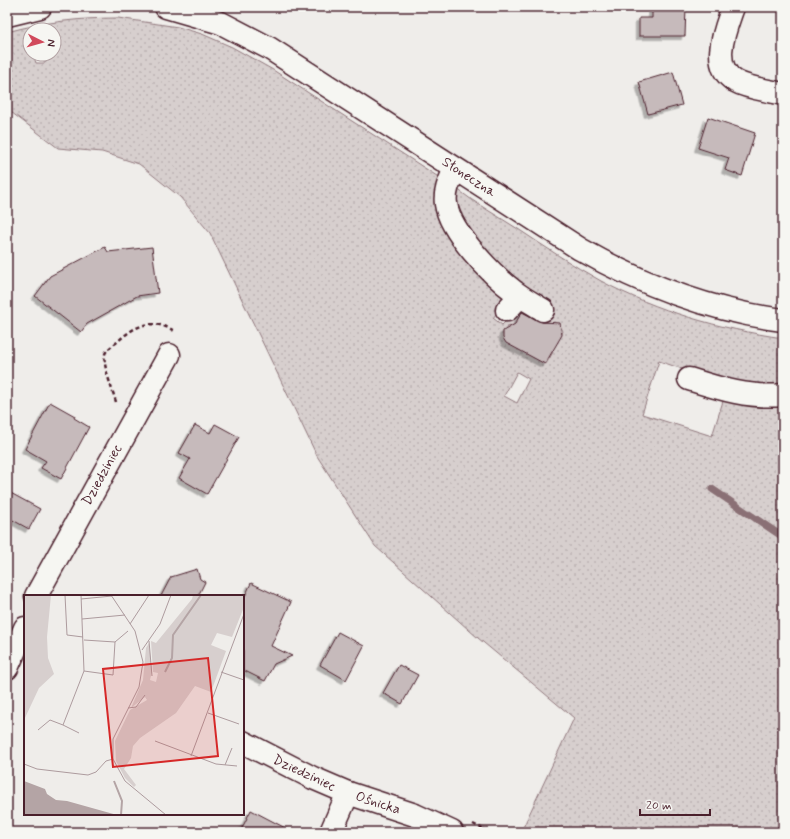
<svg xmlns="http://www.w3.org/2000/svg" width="790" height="839" viewBox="0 0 790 839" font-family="Mynerve,sans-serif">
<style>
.grass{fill:url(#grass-dots);stroke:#90777c;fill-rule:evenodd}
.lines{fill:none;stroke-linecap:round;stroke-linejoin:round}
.stream{stroke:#8a6f74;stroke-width:7}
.building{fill:#c6babb;stroke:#4a1f2b;filter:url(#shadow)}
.minor-casing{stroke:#4a1f2b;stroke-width:25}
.path{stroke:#4a1f2b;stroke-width:2.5;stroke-dasharray:4 3;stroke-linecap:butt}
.minor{stroke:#f6f6f2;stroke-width:22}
.labels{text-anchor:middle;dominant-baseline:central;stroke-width:3.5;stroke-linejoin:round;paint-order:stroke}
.street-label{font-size:14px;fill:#4a1f2b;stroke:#f6f6f2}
.inset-river{fill:none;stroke:#b4a4a5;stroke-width:2}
.inset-road{fill:none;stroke:#ad9b9e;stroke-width:1}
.view{fill:#d62828;fill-opacity:0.15;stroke:#d62828;stroke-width:2}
.inset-edge{fill:none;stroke:#4a1f2b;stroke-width:2}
</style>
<defs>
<pattern id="grass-dots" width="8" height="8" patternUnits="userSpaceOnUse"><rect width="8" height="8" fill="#d7cfce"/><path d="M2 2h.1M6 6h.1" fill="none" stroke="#bab1b1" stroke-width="1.8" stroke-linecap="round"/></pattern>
<filter id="shadow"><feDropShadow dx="-3.5" dy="3.5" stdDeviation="0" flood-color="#0004"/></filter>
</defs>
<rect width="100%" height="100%" fill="#efedea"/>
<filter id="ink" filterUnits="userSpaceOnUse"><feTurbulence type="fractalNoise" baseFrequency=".025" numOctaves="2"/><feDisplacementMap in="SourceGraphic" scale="8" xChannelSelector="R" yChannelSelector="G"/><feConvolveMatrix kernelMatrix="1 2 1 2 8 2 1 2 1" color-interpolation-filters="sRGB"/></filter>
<g filter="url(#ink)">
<!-- grass -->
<path class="grass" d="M 118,18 L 178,27 L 202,34 L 232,47 L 273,70 L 440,178 C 435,223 455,243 484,274 C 491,281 499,287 504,294 L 503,305 L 493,318 L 502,325 L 520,307 L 530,308 L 544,319 L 551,310 C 537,299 522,290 509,279 C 495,267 436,207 457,189 C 476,204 498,216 518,229 C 545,247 572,265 601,281 C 657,311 720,329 783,338 L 783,386 C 735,389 703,376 659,361 L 642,414 L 712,436 L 724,398 L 755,403 L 783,401 L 783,832 L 521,832 L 574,718 L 478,638 L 375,546 L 317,456 L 210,233 L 180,197 L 139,164 L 102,152 L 58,148 L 7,109 L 7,32 C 44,22 80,18 118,18 ZM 30,30 L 54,30 L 54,54 L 45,54 L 45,63 L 36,63 L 33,54 L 30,54 ZM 551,323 L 559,324 L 563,331 L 561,336 L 556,340 L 550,339 L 545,333 L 546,328 ZM 514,326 L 518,328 L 521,336 L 517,343 L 510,344 L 505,341 L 503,333 L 507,327 ZM 531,339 L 553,352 L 546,364 L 524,352 ZM 517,372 L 529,379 L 517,403 L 504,396 Z"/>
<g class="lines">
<!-- stream -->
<path class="stream" d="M 712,489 L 783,537"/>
</g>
<!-- building -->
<g class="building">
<path d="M 652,7 L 686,7 L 685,36 L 639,36 L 639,18 L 652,18 Z"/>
<path d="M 673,72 L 682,105 L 648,114 L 639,82 Z"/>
<path d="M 708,117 L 755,133 L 742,176 L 725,170 L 729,158 L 698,148 Z"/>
<path d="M 105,247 L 108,252 L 152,247 L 158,293 L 137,296 L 87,324 L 81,332 L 35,296 L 50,276 Z"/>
<path d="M 522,312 L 542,322 L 560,323 L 562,335 L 545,364 L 506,343 L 503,338 L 503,331 L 515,324 Z"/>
<path d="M 50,402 L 75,416 L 74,418 L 89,427 L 61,479 L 41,468 L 46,461 L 25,449 Z"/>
<path d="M 215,424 L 239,437 L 207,494 L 179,478 L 190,459 L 179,453 L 195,425 L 210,433 Z"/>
<path d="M 7,491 L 40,509 L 29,529 L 7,517 Z"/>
<path d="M 197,569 L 200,579 L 205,582 L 198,596 L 161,596 L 171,577 Z"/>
<path d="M 251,583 L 291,602 L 271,646 L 292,656 L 274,664 L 265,681 L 243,670 L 243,601 Z"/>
<path d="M 338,632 L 364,646 L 346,680 L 320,665 Z"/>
<path d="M 399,665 L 418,675 L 402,704 L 383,693 Z"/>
<path d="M 251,810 L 293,832 L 240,832 Z"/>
</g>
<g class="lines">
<defs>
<g id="minor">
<path d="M 166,7 L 221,23 L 269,48 L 580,249 C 643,285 710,311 783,320"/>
<path d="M 733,7 C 726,28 709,65 735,81 C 749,89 768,90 783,94"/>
<path d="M 7,15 L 40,7"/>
<path d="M 455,169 C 450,180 444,191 446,204 C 450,232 492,275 515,292 C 524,299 534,304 543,310"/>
<path d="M 507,310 L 520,296"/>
<path d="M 689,379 C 720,389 750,398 783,395"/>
<path d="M 36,596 L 169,355"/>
<path d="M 7,668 L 25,628"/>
<path d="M 243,742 L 313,778 L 348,793 L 415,815 L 452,832"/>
<path d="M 331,832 L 348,793"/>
</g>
</defs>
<!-- minor casing -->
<use href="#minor" class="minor-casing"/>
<!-- path -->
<g class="path">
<path d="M 116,402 C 113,391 102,364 105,354 C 107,349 112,346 116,343 C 135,325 152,317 176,332"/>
<path d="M 473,824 L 489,832"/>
</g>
<!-- minor -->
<use href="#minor" class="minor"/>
</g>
</g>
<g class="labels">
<!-- street labels -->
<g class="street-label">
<text transform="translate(469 177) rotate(33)">Słoneczna</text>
<text transform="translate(102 475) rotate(-61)">Dziedziniec</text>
<text transform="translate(304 773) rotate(25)">Dziedziniec</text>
<text transform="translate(378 803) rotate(18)">Ośnicka</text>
</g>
</g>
<!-- overview -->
<g transform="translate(24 595)">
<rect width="220" height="220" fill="#efedea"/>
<path d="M 169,0 L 220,0 L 220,12 L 208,42 L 193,38 L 187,50 L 202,56 L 187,97 L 171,91 L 152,118 L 116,143 L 109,151 L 107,163 L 100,174 L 112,190 L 110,192 L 101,183 L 92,166 L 91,146 L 106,115 L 123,105 L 121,102 L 107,113 L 119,85 L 122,53 L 125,48 L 128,76 L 126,85 L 132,87 L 134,78 L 129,77 L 127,46 L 132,48 L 168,4 Z" fill="#d7cfce"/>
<path d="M 0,0 L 27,0 L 23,42 L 24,63 L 30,79 L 15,93 L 0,125 Z" fill="#d7cfce"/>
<path d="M 0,186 L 21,194 L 23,199 L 32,205 L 43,206 L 93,220 L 0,220 Z" fill="#b4a4a5"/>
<path class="inset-river" d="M 141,77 L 148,63 L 149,40 L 177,0M 90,186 L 98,206 L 97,220"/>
<path class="inset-road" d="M 41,0 L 43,40 L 59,42M 87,0 L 111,36 L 119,67 L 115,92 L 89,144 L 89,164 L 101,186 L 142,220M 57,4 L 88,1M 58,24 L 101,20M 106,29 L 125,0M 60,45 L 91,47 L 104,36M 125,46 L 128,81M 118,55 L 136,29 L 147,0M 60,76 L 89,80 L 91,47M 197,77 L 220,85M 104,113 L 112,112 L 121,100M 184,118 L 215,129M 14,135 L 26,125 L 39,130M 55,138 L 39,130 L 60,76 L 57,0M 131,146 L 192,169 L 213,171M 167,161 L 220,19M 0,169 L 13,174 L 64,180 L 72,177 L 82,166 L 89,164M 201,170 L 208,153"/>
<path class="view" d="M 184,63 L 194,161 L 89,172 L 79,74 Z"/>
<rect width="220" height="220" class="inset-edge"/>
</g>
<!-- margin -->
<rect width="790" height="839" fill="none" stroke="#f6f6f2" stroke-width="24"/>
<rect x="12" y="12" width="766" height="815" fill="none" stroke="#4a1f2b" stroke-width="1.5" filter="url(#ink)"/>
<!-- north arrow -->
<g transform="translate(42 42) rotate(96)"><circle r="19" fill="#f6f6f2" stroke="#b1a0a2"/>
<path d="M0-3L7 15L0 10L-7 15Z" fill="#d1495b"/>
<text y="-6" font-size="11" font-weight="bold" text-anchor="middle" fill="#4a1f2b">N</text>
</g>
<!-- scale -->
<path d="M640 809v6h70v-6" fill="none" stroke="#4a1f2b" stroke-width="2"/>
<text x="646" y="809" font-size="12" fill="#4a1f2b" stroke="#f6f6f2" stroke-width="3" paint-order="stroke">20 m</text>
</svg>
